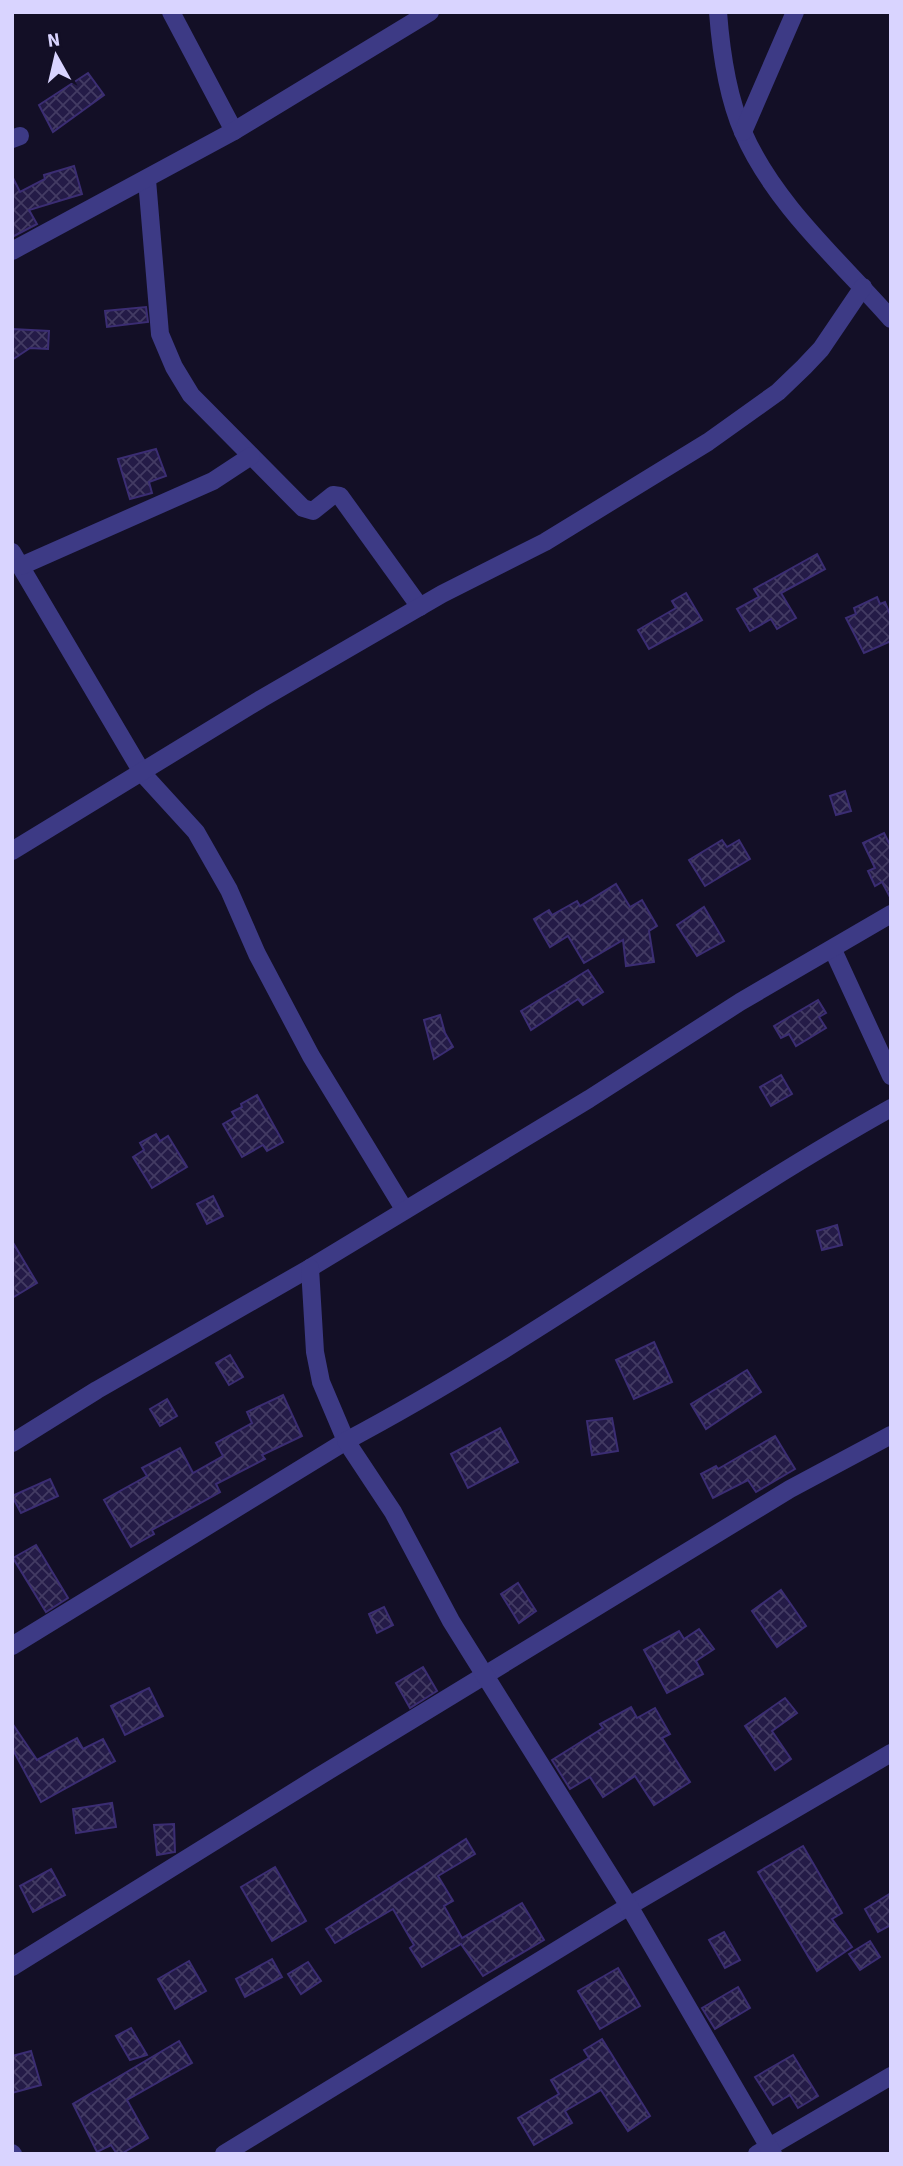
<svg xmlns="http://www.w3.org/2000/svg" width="903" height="2166" viewBox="0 0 903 2166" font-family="'Source Sans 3',sans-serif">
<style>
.building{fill:url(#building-cross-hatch);stroke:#3b2d73;stroke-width:2}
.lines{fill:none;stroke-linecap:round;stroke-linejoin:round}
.street{stroke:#3d3a85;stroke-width:18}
</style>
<defs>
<pattern id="building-cross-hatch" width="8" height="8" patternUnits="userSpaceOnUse" patternTransform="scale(1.75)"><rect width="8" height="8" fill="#241b47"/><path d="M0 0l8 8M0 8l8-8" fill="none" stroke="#433b63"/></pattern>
</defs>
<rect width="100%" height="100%" fill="#130f26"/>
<!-- building -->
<g class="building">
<path d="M 88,73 L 104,95 L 53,132 L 39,105 Z"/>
<path d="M 74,166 L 82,194 L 29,210 L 37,224 L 12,237 L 12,176 L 20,192 L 45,179 L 44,175 Z"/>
<path d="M 146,307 L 148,322 L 107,327 L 105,311 Z"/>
<path d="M 12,329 L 49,331 L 48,349 L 30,348 L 12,360 Z"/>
<path d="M 156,449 L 166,476 L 149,482 L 152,493 L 130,499 L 118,459 Z"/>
<path d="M 817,554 L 825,569 L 781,593 L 796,618 L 777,629 L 771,619 L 750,631 L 737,609 L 759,597 L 754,589 Z"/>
<path d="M 686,593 L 702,620 L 649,649 L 638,630 L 676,608 L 672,601 Z"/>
<path d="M 877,597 L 880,604 L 885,602 L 891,617 L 891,641 L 864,653 L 846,618 L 856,614 L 854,608 Z"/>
<path d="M 845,791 L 851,811 L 836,815 L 830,796 Z"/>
<path d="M 884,833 L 891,847 L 891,899 L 882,882 L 875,886 L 868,871 L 875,868 L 863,843 Z"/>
<path d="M 722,840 L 727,847 L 739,840 L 750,859 L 705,886 L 689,860 Z"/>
<path d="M 616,884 L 630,907 L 642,900 L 657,926 L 649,931 L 654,962 L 626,966 L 623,940 L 584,963 L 568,936 L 550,947 L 534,919 L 549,910 L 552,915 L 577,901 L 580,906 Z"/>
<path d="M 704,907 L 724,941 L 697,956 L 677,925 Z"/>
<path d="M 588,970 L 603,992 L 583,1005 L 578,999 L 531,1030 L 521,1011 Z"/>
<path d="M 818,1000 L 826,1013 L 819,1017 L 826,1028 L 796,1046 L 789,1034 L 781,1038 L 774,1026 Z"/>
<path d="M 440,1015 L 445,1033 L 453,1047 L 434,1059 L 424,1020 Z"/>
<path d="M 781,1075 L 792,1094 L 771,1106 L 760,1087 Z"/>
<path d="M 257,1095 L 283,1142 L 267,1151 L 263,1145 L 242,1157 L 223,1124 L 235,1117 L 232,1112 L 242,1107 L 241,1104 Z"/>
<path d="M 156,1134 L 160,1141 L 168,1136 L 187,1167 L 152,1188 L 133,1157 L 144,1150 L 140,1143 Z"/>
<path d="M 213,1196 L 223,1216 L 207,1224 L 197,1204 Z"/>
<path d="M 837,1225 L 842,1245 L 822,1250 L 817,1231 Z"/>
<path d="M 12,1241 L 37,1283 L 12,1298 Z"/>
<path d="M 654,1342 L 672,1382 L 634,1399 L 616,1360 Z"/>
<path d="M 230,1355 L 243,1377 L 229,1385 L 216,1363 Z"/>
<path d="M 747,1370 L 761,1392 L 706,1429 L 691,1404 Z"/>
<path d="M 283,1395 L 302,1436 L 262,1455 L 265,1459 L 216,1484 L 220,1492 L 152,1530 L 154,1534 L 131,1547 L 104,1500 L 147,1476 L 142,1468 L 180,1448 L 193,1473 L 223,1456 L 216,1443 L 252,1423 L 247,1412 Z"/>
<path d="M 167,1399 L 177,1416 L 160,1426 L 150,1409 Z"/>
<path d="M 612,1418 L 618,1451 L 592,1455 L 587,1421 Z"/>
<path d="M 500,1428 L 518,1462 L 468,1488 L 451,1454 Z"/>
<path d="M 775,1436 L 795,1469 L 756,1492 L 748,1480 L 713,1498 L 701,1474 L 716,1466 L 718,1469 Z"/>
<path d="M 50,1479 L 58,1496 L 21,1513 L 12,1496 Z"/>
<path d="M 36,1545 L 68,1598 L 46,1612 L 13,1558 Z"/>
<path d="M 518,1583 L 536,1611 L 519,1623 L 501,1594 Z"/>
<path d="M 781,1590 L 806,1626 L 777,1647 L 752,1611 Z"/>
<path d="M 384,1607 L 393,1625 L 377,1633 L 369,1614 Z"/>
<path d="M 699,1629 L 714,1649 L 696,1661 L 703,1674 L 667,1693 L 644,1650 L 679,1631 L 684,1639 Z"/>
<path d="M 423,1667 L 437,1691 L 410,1708 L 396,1683 Z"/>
<path d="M 149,1688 L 163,1716 L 125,1735 L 111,1706 Z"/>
<path d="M 785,1698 L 797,1713 L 772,1731 L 791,1759 L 775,1770 L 745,1726 Z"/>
<path d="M 631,1707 L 637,1718 L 655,1708 L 670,1734 L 662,1738 L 690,1782 L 654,1805 L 635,1776 L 603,1797 L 590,1777 L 570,1789 L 552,1760 L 603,1728 L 600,1724 Z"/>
<path d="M 12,1723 L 37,1760 L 77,1738 L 83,1749 L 103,1739 L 115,1761 L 41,1802 L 12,1748 Z"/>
<path d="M 112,1803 L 116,1827 L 76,1833 L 73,1809 Z"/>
<path d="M 174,1824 L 175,1852 L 157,1855 L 154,1825 Z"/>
<path d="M 466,1839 L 475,1854 L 438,1876 L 453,1901 L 444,1906 L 462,1938 L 522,1903 L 544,1940 L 483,1976 L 461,1944 L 422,1967 L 410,1948 L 414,1945 L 393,1909 L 335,1943 L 326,1929 Z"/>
<path d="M 803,1846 L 842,1913 L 832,1919 L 852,1947 L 817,1971 L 758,1872 Z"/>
<path d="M 275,1867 L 306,1921 L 272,1941 L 241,1887 Z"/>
<path d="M 51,1869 L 65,1895 L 33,1912 L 20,1886 Z"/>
<path d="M 891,1893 L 891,1925 L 878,1932 L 865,1909 Z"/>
<path d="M 724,1932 L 740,1960 L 725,1968 L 709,1940 Z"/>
<path d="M 870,1941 L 880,1957 L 860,1970 L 849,1954 Z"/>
<path d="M 272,1959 L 282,1977 L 245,1997 L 236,1979 Z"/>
<path d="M 189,1961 L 206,1991 L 175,2009 L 158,1979 Z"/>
<path d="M 308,1962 L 321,1981 L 301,1994 L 288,1974 Z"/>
<path d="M 618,1968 L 640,2006 L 600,2029 L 578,1991 Z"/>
<path d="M 738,1987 L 750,2008 L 715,2029 L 702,2008 Z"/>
<path d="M 131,2028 L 147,2055 L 130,2060 L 116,2036 Z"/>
<path d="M 602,2039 L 650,2116 L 628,2131 L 601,2090 L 565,2111 L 572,2123 L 534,2145 L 518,2118 L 559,2094 L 551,2080 L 589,2058 L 584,2050 Z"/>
<path d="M 179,2041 L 192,2063 L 127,2100 L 148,2138 L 121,2154 L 117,2154 L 111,2145 L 97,2152 L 73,2104 Z"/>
<path d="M 31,2051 L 41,2085 L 12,2093 L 12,2056 Z"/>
<path d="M 793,2055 L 818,2096 L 798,2108 L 790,2095 L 773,2105 L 755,2077 Z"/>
</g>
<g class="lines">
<!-- street -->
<g class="street">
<path d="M 171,12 L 234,131"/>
<path d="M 718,12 C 721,52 727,95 743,132 C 774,204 840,261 891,319"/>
<path d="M 743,132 L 795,12"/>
<path d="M 12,139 L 20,136"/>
<path d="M 147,180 L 160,334 L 174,367 L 191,395 L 303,508 L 313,511 L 333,495 L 340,496 L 420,607"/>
<path d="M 12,251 L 234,131 L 430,12"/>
<path d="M 12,552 L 143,774 L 196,832 L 229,890 L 257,954 L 311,1056 L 404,1209"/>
<path d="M 21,566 L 213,481 L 251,456"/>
<path d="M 12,851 L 261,699 L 442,594 L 545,542 L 708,442 L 778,392 L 804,367 L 821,349 L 863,287"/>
<path d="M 833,950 L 891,1076"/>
<path d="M 12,1443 L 97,1390 L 310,1268 L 589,1099 L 740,1002 L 891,914"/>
<path d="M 12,1646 L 346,1441 L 321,1382 L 315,1352 L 310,1268"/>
<path d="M 12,1967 L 318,1777 L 790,1489 L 891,1435"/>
<path d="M 12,2153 L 13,2154"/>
<path d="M 224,2154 L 629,1906 L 891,1753"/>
<path d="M 757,2154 L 891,2076"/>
<path d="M 773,2154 L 629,1906 L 451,1621 L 393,1512 L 346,1441 C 535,1341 705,1212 891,1108"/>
</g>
</g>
<!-- border -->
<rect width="903" height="2166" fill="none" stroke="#d9d4ff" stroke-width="28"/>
<!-- north arrow -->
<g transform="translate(56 56) rotate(352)" stroke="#130f26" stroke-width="5" paint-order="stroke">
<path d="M0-5L12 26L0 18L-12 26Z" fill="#d9d4ff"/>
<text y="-10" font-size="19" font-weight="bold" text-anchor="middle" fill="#d9d4ff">N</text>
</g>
</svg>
